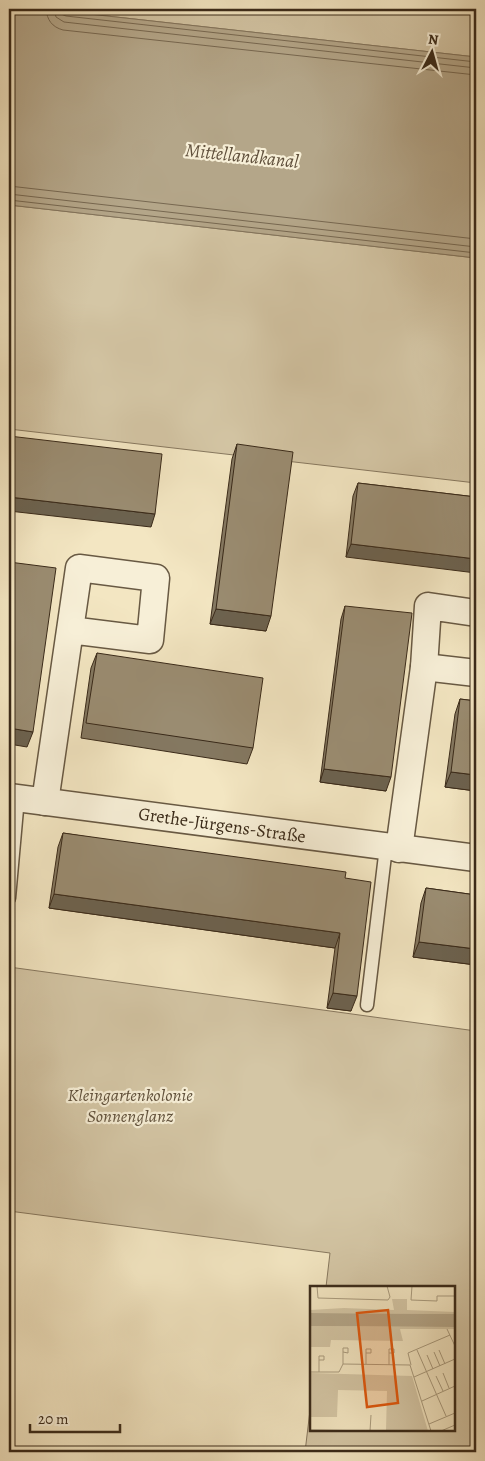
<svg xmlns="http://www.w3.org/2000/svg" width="485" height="1461" viewBox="0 0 485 1461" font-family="Alegreya,serif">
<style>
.green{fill:#d4c6a5;stroke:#87785f}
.water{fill:#b4a689;stroke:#83745c}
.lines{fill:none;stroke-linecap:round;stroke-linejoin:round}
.shore{stroke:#776851;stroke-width:1}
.lane-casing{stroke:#685943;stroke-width:15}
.street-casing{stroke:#685943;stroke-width:29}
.lane{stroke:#f7efd7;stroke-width:12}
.street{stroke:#f7efd7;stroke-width:26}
.wall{fill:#847861;stroke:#3a2a19}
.shaded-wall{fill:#6c624f;stroke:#3a2a19}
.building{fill:#9a8c71;stroke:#3a2a19}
.labels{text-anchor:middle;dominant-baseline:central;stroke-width:4.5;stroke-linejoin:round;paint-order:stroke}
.street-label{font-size:18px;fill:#3a2a19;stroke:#f7efd7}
.park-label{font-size:18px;font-style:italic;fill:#60513c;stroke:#f7efd7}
.water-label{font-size:19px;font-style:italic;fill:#5f4f3b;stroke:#f7efd7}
.inset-road{fill:none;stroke:#a99b7e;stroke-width:1}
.view{fill:#df570d;fill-opacity:0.15;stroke:#df570d;stroke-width:2.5}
.inset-edge{fill:none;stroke:#3a2a19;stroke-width:2.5}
</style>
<rect width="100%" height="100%" fill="#f3e6c2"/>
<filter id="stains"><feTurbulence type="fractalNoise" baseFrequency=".004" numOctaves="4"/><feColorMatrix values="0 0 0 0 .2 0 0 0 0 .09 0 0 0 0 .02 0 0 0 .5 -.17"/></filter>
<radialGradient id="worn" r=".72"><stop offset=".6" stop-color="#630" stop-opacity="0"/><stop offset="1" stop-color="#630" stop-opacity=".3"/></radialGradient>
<!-- green -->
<g class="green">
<path d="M 44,9 L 476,9 L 476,57 Z"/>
<path d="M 9,205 L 476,258 L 476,483 L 9,429 Z"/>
<path d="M 9,967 L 476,1031 L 476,1452 L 305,1452 L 311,1402 L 311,1430 L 454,1430 L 454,1287 L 326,1287 L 330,1253 L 9,1211 Z"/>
</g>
<!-- water -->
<path class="water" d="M 9,9 L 44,9 L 476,57 L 476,258 L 9,205 Z"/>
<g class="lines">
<!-- shore -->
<g class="shore">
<path d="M 46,9 C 47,20 52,27 63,30 L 476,75"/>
<path d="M 54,9 L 56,17 L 64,22 L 476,68"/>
<path d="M 60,9 L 61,14 L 66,16 L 476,62"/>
<path d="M 9,186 L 476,239"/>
<path d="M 9,194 L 476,247"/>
<path d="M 9,200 L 476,253"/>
</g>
<defs>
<g id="lane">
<path d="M 9,898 L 18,798"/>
<path d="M 367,1005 L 386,847"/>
</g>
<g id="street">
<path d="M 424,667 L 476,673"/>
<path d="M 9,797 L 476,858"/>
<path d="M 45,802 L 79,568 L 156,578 L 150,640 L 70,630"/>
<path d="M 399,849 L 424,667 L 428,606 L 476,613"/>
</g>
</defs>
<!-- lane casing -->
<use href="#lane" class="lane-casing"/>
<!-- street casing -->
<use href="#street" class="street-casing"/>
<!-- lane -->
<use href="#lane" class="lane"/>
<!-- street -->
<use href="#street" class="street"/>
</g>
<!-- wall -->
<g class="wall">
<path d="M 237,444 L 266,631 L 210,624 L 232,459 Z"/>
<path d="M 358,483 L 476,497 L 346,557 L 353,496 Z"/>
<path d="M 345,606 L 386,791 L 320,782 L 341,619 Z"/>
<path d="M 97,653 L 253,748 L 247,764 L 81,738 L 91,668 Z"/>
<path d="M 460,699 L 476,701 L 476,791 L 445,787 L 455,714 Z"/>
<path d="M 63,833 L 345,878 L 351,1011 L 327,1008 L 335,948 L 49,908 L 58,847 Z"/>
<path d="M 426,888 L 476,895 L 476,965 L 413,957 L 421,903 Z"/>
</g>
<!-- shaded-wall -->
<g class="shaded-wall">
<path d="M 9,497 L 155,514 L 151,527 L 9,511 Z"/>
<path d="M 351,544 L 476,559 L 476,573 L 346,557 Z"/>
<path d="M 216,609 L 271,616 L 266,631 L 210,624 Z"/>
<path d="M 9,728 L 33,732 L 27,747 L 9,744 Z"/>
<path d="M 324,769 L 391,777 L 386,791 L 320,782 Z"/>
<path d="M 451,772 L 476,775 L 476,791 L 445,787 Z"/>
<path d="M 54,894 L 340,933 L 335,948 L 49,908 Z"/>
<path d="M 419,942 L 476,949 L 476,965 L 413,957 Z"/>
<path d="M 333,993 L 357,996 L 351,1011 L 327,1008 Z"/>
</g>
<!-- building -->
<g class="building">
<path d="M 9,436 L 162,454 L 155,514 L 9,497 Z"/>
<path d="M 237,444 L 293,452 L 271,616 L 216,609 Z"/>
<path d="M 358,483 L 476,497 L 476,559 L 351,544 Z"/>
<path d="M 9,562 L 56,568 L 33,732 L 9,728 Z"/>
<path d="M 345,606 L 412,613 L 391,777 L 324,769 Z"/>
<path d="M 97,653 L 263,678 L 253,748 L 86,723 Z"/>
<path d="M 460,699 L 476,701 L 476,775 L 451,772 Z"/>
<path d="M 63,833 L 346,872 L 345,878 L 371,882 L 357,996 L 333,993 L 340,933 L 54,894 Z"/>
<path d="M 426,888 L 476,895 L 476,949 L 419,942 Z"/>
</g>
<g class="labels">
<!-- street labels -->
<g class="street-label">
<text transform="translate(222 825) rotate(8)">Grethe-Jürgens-Straße</text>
</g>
<!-- park labels -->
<g class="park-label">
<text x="130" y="1095">Kleingartenkolonie<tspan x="130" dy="21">Sonnenglanz</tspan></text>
</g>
<!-- water labels -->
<g class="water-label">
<text transform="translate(242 156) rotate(6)">Mittellandkanal</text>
</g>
</g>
<!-- overview -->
<g transform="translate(310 1286)">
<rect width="145" height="145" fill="#f3e6c2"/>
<path d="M 82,13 L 97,13 L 97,24 L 145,26 L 145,28 L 0,27 L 0,24 L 34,22 L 84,24 ZM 0,40 L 145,41 L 145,43 L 90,43 L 93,55 L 21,54 L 20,61 L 0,61 ZM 0,87 L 102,90 L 118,145 L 76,144 L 77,105 L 28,104 L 27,131 L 0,131 Z" fill="#d4c6a5"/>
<path d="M 0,27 L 145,28 L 145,41 L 0,40 Z" fill="#b4a689"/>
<path class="inset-road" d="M 7,0 L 8,12 L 78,14 L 80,11 L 77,0M 102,0 L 101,14 L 127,15 L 127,10 L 145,10M 137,43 L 145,60M 107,64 L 136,130M 129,64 L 135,78M 124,66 L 130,80M 117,69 L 123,83M 9,74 L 14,74 L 14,70 L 9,70 L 9,86M 33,78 L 33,62 L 38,62 L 38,67 L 33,66M 56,78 L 56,63 L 61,63 L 61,67 L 56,67M 79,79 L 79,63 L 84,63 L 84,67 L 79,67M 101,79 L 98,67 L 140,49M 0,86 L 29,86 L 33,78 L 100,79 L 121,145M 133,87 L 139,102M 126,90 L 133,105M 104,91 L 145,73M 112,115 L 145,100M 119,138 L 145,127M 0,144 L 72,145M 60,145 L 61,129M 131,145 L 145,139"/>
<path class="view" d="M 78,24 L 88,117 L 57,121 L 47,27 Z"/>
<rect width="145" height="145" class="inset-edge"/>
</g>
<!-- margin -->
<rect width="485" height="1461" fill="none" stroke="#f3e6c2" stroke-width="30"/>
<rect x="10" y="10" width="465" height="1441" fill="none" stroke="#3a2a19" stroke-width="2.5"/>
<rect x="15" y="15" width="455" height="1431" fill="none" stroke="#3a2a19"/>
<!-- north arrow -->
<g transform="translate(432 52) rotate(6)" stroke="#f7efd7" stroke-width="4" paint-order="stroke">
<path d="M0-4L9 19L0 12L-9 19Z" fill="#3a2a19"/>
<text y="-8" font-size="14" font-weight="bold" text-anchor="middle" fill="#3a2a19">N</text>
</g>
<!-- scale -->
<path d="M30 1424v8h90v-8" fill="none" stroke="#3a2a19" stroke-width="2.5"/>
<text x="38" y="1424" font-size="15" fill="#3a2a19" stroke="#f7efd7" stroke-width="4" paint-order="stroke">20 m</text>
<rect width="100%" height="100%" filter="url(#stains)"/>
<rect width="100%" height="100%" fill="url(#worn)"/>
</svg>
